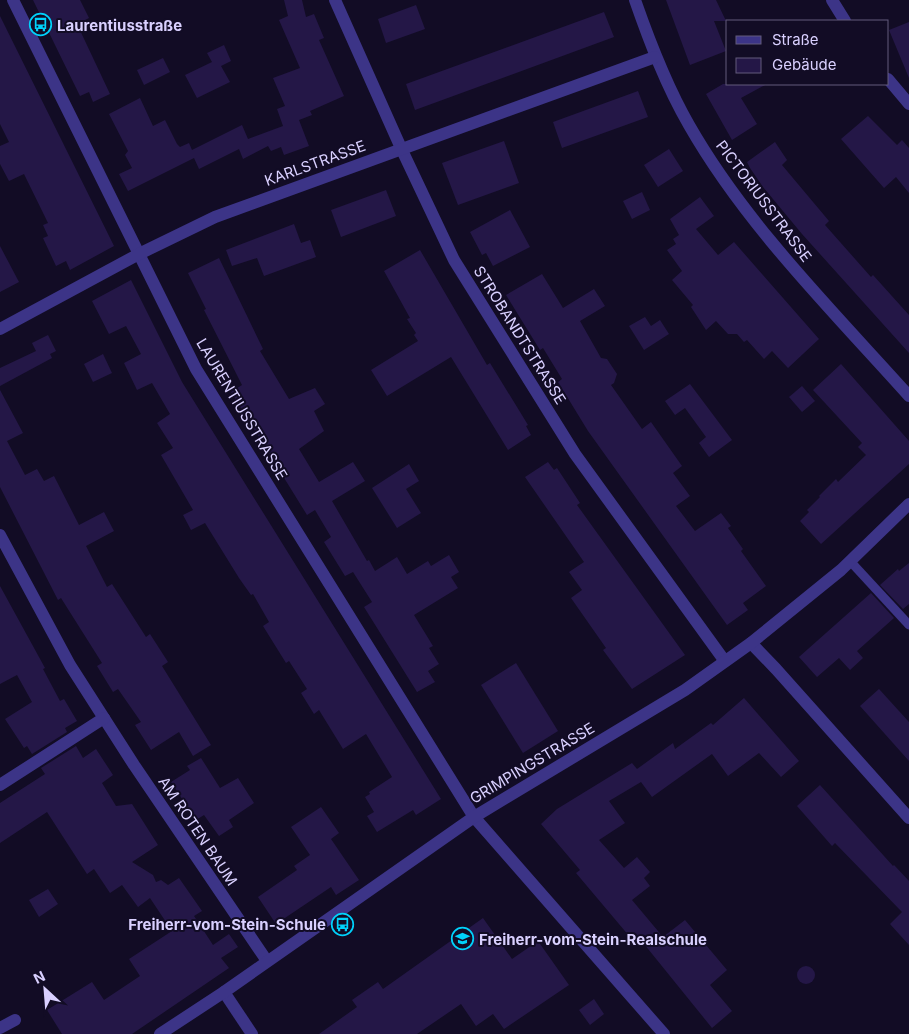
<svg xmlns="http://www.w3.org/2000/svg" width="909" height="1034" viewBox="0 0 909 1034" font-family="Inter,sans-serif">
<style>
.building{fill:#241747}
.lines{fill:none;stroke-linecap:round;stroke-linejoin:round}
.lane{stroke:#3c3487;stroke-width:9}
.street{stroke:#3c3487;stroke-width:12}
.labels{text-anchor:middle;dominant-baseline:central;stroke-width:4;stroke-linejoin:round;paint-order:stroke}
.poi-label{font-size:15px;font-weight:bold;fill:#d9d0ff;stroke:#120c25;text-anchor:start}
.street-label{font-size:15px;fill:#d9d0ff;stroke:#120c25}
</style>
<rect width="100%" height="100%" fill="#120c25"/>
<!-- building -->
<g class="building">
<path d="M 33,0 L 80,0 L 89,18 L 77,24 L 110,94 L 93,102 L 89,92 L 80,96 Z"/>
<path d="M 284,0 L 302,0 L 306,17 L 314,14 L 324,38 L 319,40 L 344,96 L 310,111 L 312,115 L 299,120 L 309,146 L 284,155 L 281,147 L 271,151 L 268,146 L 243,159 L 239,149 L 199,169 L 194,158 L 128,191 L 119,174 L 132,168 L 125,155 L 128,151 L 109,114 L 140,98 L 153,126 L 165,120 L 177,144 L 180,147 L 189,143 L 192,150 L 242,125 L 248,139 L 283,126 L 277,109 L 285,106 L 273,78 L 300,68 L 279,20 L 288,16 Z"/>
<path d="M 666,0 L 716,0 L 726,21 L 714,21 L 726,51 L 690,65 Z"/>
<path d="M 416,5 L 425,29 L 386,43 L 378,19 Z"/>
<path d="M 604,12 L 614,37 L 415,110 L 406,84 Z"/>
<path d="M 0,16 L 114,246 L 70,270 L 66,261 L 56,266 L 43,238 L 48,236 L 43,225 L 48,223 L 24,174 L 9,181 L 0,164 L 0,146 L 9,142 L 0,124 Z"/>
<path d="M 909,22 L 909,78 L 889,30 Z"/>
<path d="M 224,45 L 231,61 L 221,66 L 230,82 L 197,98 L 185,75 L 212,62 L 207,53 Z"/>
<path d="M 163,58 L 170,72 L 144,85 L 137,70 Z"/>
<path d="M 723,84 L 767,84 L 741,98 L 757,124 L 732,140 L 706,94 Z"/>
<path d="M 638,91 L 648,117 L 562,148 L 553,122 Z"/>
<path d="M 868,116 L 897,145 L 902,140 L 909,148 L 909,193 L 896,177 L 884,188 L 841,139 Z"/>
<path d="M 504,141 L 519,183 L 458,205 L 442,163 Z"/>
<path d="M 775,142 L 787,160 L 782,165 L 829,221 L 825,225 L 871,277 L 873,275 L 909,315 L 909,353 L 802,234 L 763,187 L 750,168 L 747,162 Z"/>
<path d="M 669,149 L 683,171 L 658,187 L 644,165 Z"/>
<path d="M 386,190 L 396,216 L 341,237 L 331,210 Z"/>
<path d="M 642,192 L 650,210 L 632,219 L 623,201 Z"/>
<path d="M 700,197 L 714,216 L 696,229 L 718,255 L 734,242 L 819,339 L 788,368 L 772,351 L 764,359 L 747,340 L 744,342 L 737,334 L 728,334 L 716,321 L 706,330 L 691,307 L 693,305 L 672,280 L 682,271 L 667,250 L 676,244 L 673,239 L 679,235 L 670,219 Z"/>
<path d="M 510,210 L 530,247 L 493,266 L 486,253 L 482,255 L 470,232 Z"/>
<path d="M 294,224 L 301,243 L 310,240 L 316,257 L 264,276 L 257,258 L 232,266 L 226,250 Z"/>
<path d="M 0,246 L 19,282 L 0,292 Z"/>
<path d="M 420,250 L 487,365 L 490,363 L 528,425 L 526,426 L 531,435 L 508,450 L 451,357 L 387,396 L 371,370 L 418,341 L 414,335 L 416,333 L 407,319 L 410,318 L 384,271 Z"/>
<path d="M 219,258 L 263,349 L 260,351 L 289,399 L 315,388 L 325,404 L 314,411 L 324,431 L 299,449 L 319,482 L 353,462 L 365,481 L 332,501 L 367,561 L 369,560 L 375,571 L 397,557 L 407,574 L 428,561 L 431,566 L 449,555 L 459,572 L 451,577 L 458,588 L 414,615 L 433,646 L 429,648 L 439,664 L 428,671 L 435,682 L 417,692 L 364,607 L 372,602 L 353,572 L 345,576 L 324,542 L 331,537 L 315,510 L 307,515 L 231,392 L 242,385 L 204,310 L 206,309 L 188,273 Z"/>
<path d="M 542,274 L 563,308 L 594,289 L 605,306 L 580,321 L 601,358 L 607,359 L 617,374 L 614,383 L 611,385 L 642,429 L 651,422 L 682,466 L 673,473 L 690,496 L 676,506 L 695,531 L 721,513 L 731,526 L 728,528 L 743,549 L 741,551 L 766,586 L 743,603 L 748,610 L 727,625 L 588,431 L 558,382 L 562,379 L 543,348 L 540,350 L 506,295 Z"/>
<path d="M 131,280 L 182,382 L 441,799 L 416,815 L 413,810 L 377,832 L 367,816 L 374,812 L 365,797 L 370,794 L 369,792 L 392,777 L 366,734 L 343,749 L 319,710 L 314,714 L 301,693 L 307,689 L 289,661 L 286,663 L 263,626 L 269,622 L 253,594 L 251,595 L 239,578 L 205,523 L 191,530 L 183,515 L 193,510 L 161,455 L 173,448 L 157,423 L 170,414 L 152,383 L 137,390 L 124,363 L 141,354 L 126,326 L 109,334 L 92,301 Z"/>
<path d="M 645,317 L 651,326 L 660,320 L 669,334 L 644,350 L 629,326 Z"/>
<path d="M 48,335 L 56,351 L 50,354 L 52,358 L 0,386 L 0,368 L 36,351 L 32,343 Z"/>
<path d="M 103,354 L 112,373 L 93,382 L 84,364 Z"/>
<path d="M 841,364 L 909,441 L 909,464 L 821,544 L 800,521 L 809,512 L 807,510 L 820,497 L 819,496 L 836,479 L 838,482 L 866,455 L 858,447 L 862,443 L 813,390 Z"/>
<path d="M 690,384 L 732,440 L 709,457 L 699,443 L 706,437 L 685,408 L 675,415 L 665,401 Z"/>
<path d="M 802,386 L 815,401 L 802,412 L 789,397 Z"/>
<path d="M 0,390 L 23,433 L 7,441 L 25,475 L 37,469 L 44,481 L 54,476 L 79,525 L 104,512 L 114,531 L 86,546 L 107,587 L 112,584 L 146,637 L 150,634 L 168,662 L 162,666 L 211,745 L 193,756 L 179,732 L 151,750 L 135,725 L 141,722 L 118,689 L 113,692 L 97,666 L 102,663 L 61,598 L 58,600 L 0,487 Z"/>
<path d="M 548,462 L 554,470 L 557,468 L 580,503 L 577,505 L 685,655 L 632,689 L 603,650 L 606,648 L 571,598 L 582,590 L 569,572 L 584,562 L 525,477 Z"/>
<path d="M 409,464 L 419,481 L 406,489 L 421,513 L 397,528 L 372,488 Z"/>
<path d="M 909,563 L 909,604 L 903,609 L 880,585 L 898,569 L 899,571 Z"/>
<path d="M 0,586 L 45,668 L 43,669 L 60,701 L 64,699 L 77,721 L 65,728 L 67,732 L 32,754 L 27,746 L 24,748 L 5,719 L 32,702 L 17,675 L 0,684 Z"/>
<path d="M 871,593 L 894,618 L 857,651 L 863,658 L 850,670 L 839,658 L 817,677 L 799,657 Z"/>
<path d="M 516,663 L 558,731 L 523,753 L 481,685 Z"/>
<path d="M 879,689 L 909,722 L 909,761 L 860,706 Z"/>
<path d="M 744,698 L 799,761 L 781,777 L 759,753 L 728,776 L 712,754 L 652,797 L 641,782 L 609,801 L 625,823 L 599,840 L 624,868 L 637,857 L 650,872 L 644,878 L 650,886 L 632,900 L 663,937 L 685,920 L 727,970 L 710,985 L 732,1011 L 712,1028 L 640,939 L 635,943 L 576,873 L 580,870 L 541,824 L 557,809 L 632,763 L 637,769 L 673,743 L 675,749 L 711,723 L 713,725 Z"/>
<path d="M 76,746 L 83,758 L 96,749 L 113,775 L 102,783 L 116,806 L 132,804 L 158,845 L 132,862 L 153,875 L 156,882 L 161,880 L 168,885 L 179,878 L 202,911 L 194,916 L 213,945 L 229,934 L 238,947 L 221,958 L 229,968 L 132,1034 L 62,1034 L 47,1010 L 92,982 L 104,1000 L 140,976 L 129,959 L 172,931 L 150,898 L 138,907 L 122,885 L 110,893 L 94,869 L 87,874 L 47,812 L 0,843 L 0,803 L 45,774 L 41,768 Z"/>
<path d="M 201,758 L 220,788 L 238,778 L 254,803 L 229,820 L 233,827 L 219,836 L 204,815 L 196,820 L 171,782 L 190,770 L 187,766 Z"/>
<path d="M 820,785 L 893,866 L 894,865 L 909,881 L 909,945 L 890,924 L 902,912 L 835,843 L 832,846 L 797,806 Z"/>
<path d="M 321,807 L 339,833 L 331,839 L 359,880 L 336,895 L 331,887 L 276,924 L 258,897 L 297,870 L 294,866 L 310,855 L 291,827 Z"/>
<path d="M 48,889 L 58,904 L 39,917 L 29,900 Z"/>
<path d="M 483,918 L 512,959 L 538,941 L 569,985 L 504,1029 L 493,1014 L 476,1026 L 461,1004 L 417,1034 L 319,1034 L 357,1007 L 352,1000 L 378,982 L 383,989 Z"/>
<circle cx="806" cy="975" r="9"/>
<path d="M 594,999 L 604,1014 L 590,1025 L 579,1010 Z"/>
</g>
<g class="lines">
<!-- lane -->
<path class="lane" d="M 850,561 L 909,625"/>
<!-- street -->
<g class="street">
<path d="M 13,0 L 196,369 L 474,817 L 664,1034"/>
<path d="M 335,0 L 401,148 L 454,260 L 575,454 L 724,660"/>
<path d="M 635,0 C 650,43 666,85 689,125 C 746,225 833,311 909,396"/>
<path d="M 832,0 L 845,21"/>
<path d="M 888,79 L 909,104"/>
<path d="M 0,329 L 139,254 L 215,217 L 655,57"/>
<path d="M 0,535 L 70,665 L 134,765 L 267,961"/>
<path d="M 751,643 L 776,669 L 909,818"/>
<path d="M 0,785 L 104,718"/>
<path d="M 224,992 L 252,1034"/>
<path d="M 0,1028 L 15,1020"/>
<path d="M 160,1034 L 224,992 L 474,817 L 685,690 L 751,643 L 841,570 L 909,504"/>
</g>
</g>
<!-- icons -->
<defs>
<symbol id="bus-ring" viewBox="-11 -11 22 22"><circle r="9.5" fill="#120c25" stroke="#00d2fb" stroke-width="1.5"/><path d="M-5-6H5V4H4V6H2V4H-2V6H-4V4H-5ZM-3.5-4V0h7V-4ZM-3.5 1.2v1.5H-2V1.2ZM2 1.2v1.5H3.5V1.2Z" fill="#00d2fb"/></symbol>
<symbol id="school-ring" viewBox="-11 -11 22 22"><circle r="9.5" fill="#120c25" stroke="#00d2fb" stroke-width="1.5"/><path d="M0-5L7-2L0 1L-7-2ZM-4 1L0 2.5L4 1V4Q0 6-4 4Z" fill="#00d2fb"/></symbol>
</defs>
<g fill-rule="evenodd">
<use href="#bus-ring" x="28" y="12" width="25" height="25"/>
<use href="#bus-ring" x="330" y="912" width="25" height="25"/>
<use href="#school-ring" x="450" y="926" width="25" height="25"/>
</g>
<g class="labels">
<!-- poi labels -->
<g class="poi-label">
<text x="57" y="25">Laurentiusstraße</text>
<text x="326" y="924" text-anchor="end">Freiherr-vom-Stein-Schule</text>
<text x="479" y="939">Freiherr-vom-Stein-Realschule</text>
</g>
<!-- street labels -->
<g class="street-label">
<text transform="translate(315 163) rotate(-20)">KARLSTRASSE</text>
<text transform="translate(764 201) rotate(53)">PICTORIUSSTRASSE</text>
<text transform="translate(520 335) rotate(58)">STROBANDTSTRASSE</text>
<text transform="translate(242 409) rotate(59)">LAURENTIUSSTRASSE</text>
<text transform="translate(532 763) rotate(-31)">GRIMPINGSTRASSE</text>
<text transform="translate(198 831) rotate(56)">AM ROTEN BAUM</text>
</g>
</g>
<!-- legend -->
<rect x="726" y="20" width="162" height="65" fill="#120c25" stroke="#625a7c"/>
<rect x="736" y="36" width="25" height="8" fill="#3c3487" stroke="#625a7c"/>
<text x="772" y="45" font-size="15" fill="#d9d0ff">Straße</text>
<rect x="736" y="58" width="25" height="15" fill="#241747" stroke="#625a7c"/>
<text x="772" y="70" font-size="15" fill="#d9d0ff">Gebäude</text>
<!-- north arrow -->
<g transform="translate(45 989) rotate(334)" stroke="#120c25" stroke-width="4" paint-order="stroke">
<path d="M0-4L9 19L0 12L-9 19Z" fill="#d9d0ff"/>
<text y="-8" font-size="14" font-weight="bold" text-anchor="middle" fill="#d9d0ff">N</text>
</g>
</svg>
